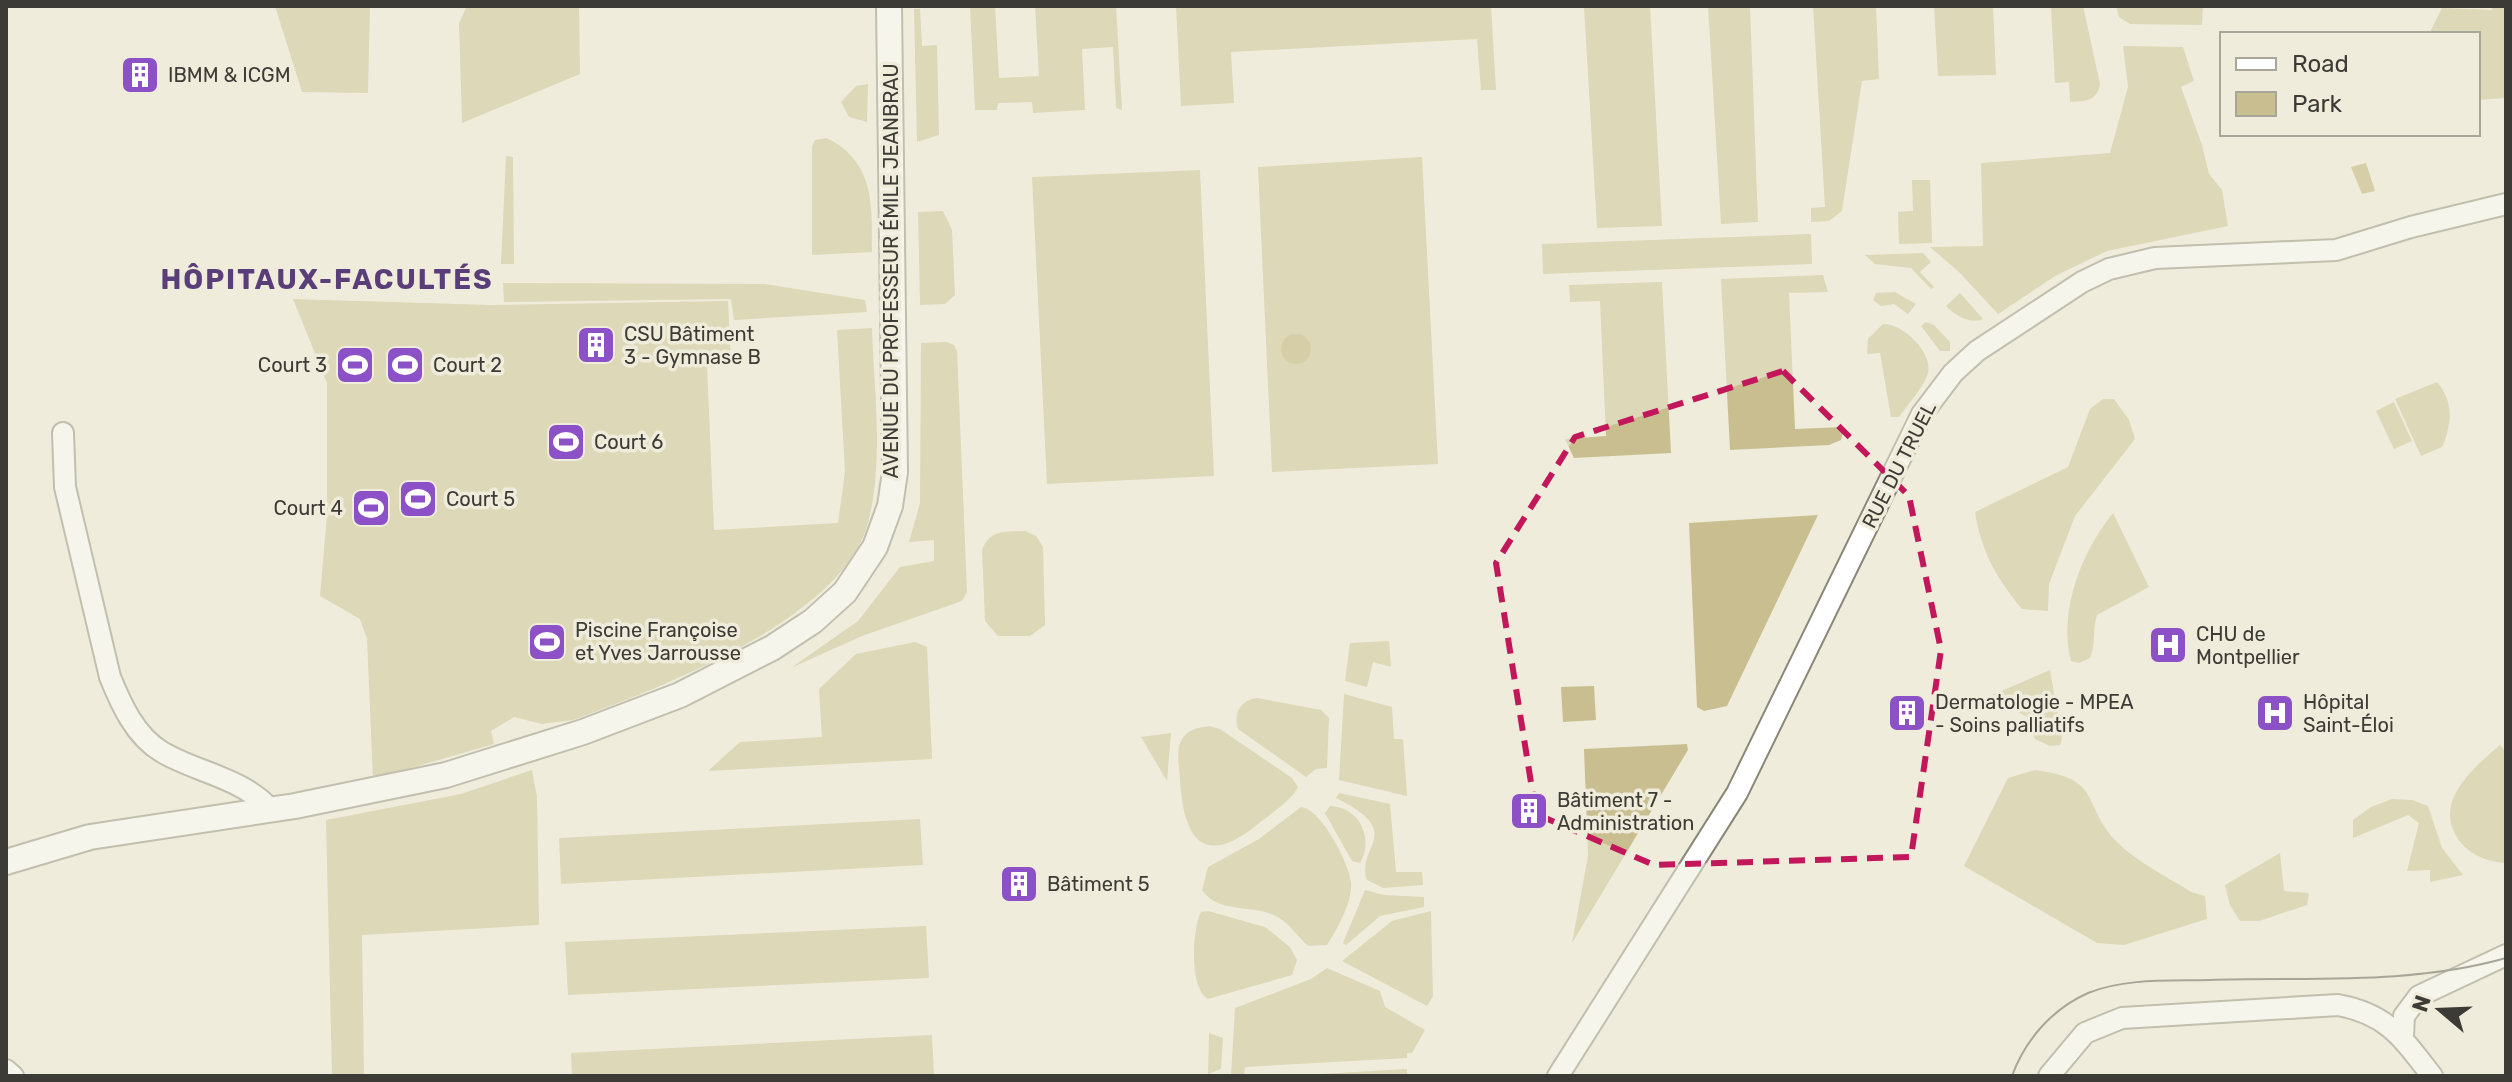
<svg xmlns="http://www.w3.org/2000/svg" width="2512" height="1082" viewBox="0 0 2512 1082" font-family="Rubik,sans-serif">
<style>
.green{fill:#c8be8f}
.water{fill:#b8a968}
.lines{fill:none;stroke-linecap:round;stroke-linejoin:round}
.minor-casing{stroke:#8a8778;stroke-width:24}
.tertiary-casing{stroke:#8a8778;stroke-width:28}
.minor{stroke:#fff;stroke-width:20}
.tertiary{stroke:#fff;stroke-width:24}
.tram{stroke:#535049;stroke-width:2}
.marked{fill:none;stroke:#c2185b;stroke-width:6;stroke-dasharray:16 10;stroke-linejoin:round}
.labels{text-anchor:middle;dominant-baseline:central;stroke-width:7;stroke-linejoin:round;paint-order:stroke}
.poi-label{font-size:20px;fill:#3d3b35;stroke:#efecdb;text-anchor:start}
.street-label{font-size:20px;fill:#3d3b35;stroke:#efecdb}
.district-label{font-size:28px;font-weight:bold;letter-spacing:2px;fill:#5a3e7a;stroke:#efecdb}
</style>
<rect width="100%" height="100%" fill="#efecdb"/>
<!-- green -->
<g class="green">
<path d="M 275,6 L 370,6 L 368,93 L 302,92 Z"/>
<path d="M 467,6 L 579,6 L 580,74 L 462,123 L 459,23 Z"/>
<path d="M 970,6 L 995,6 L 999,78 L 1039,76 L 1035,6 L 1116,6 L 1122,110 L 1116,108 L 1113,47 L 1082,49 L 1085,110 L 1033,113 L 1032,102 L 998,103 L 997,110 L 975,110 Z"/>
<path d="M 1176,6 L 1491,6 L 1496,90 L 1481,90 L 1477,39 L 1231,52 L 1234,103 L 1181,106 Z"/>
<path d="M 1584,6 L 1650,6 L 1662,226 L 1597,228 Z"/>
<path d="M 1708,6 L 1750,6 L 1758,222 L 1721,224 Z"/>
<path d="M 1813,6 L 1876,6 L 1879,79 L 1862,81 L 1842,211 L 1829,221 L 1811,222 L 1811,208 L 1825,207 Z"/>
<path d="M 1934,6 L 1993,6 L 1996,75 L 1938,76 Z"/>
<path d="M 2051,6 L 2083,6 L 2100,84 C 2097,102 2085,101 2070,102 L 2069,82 L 2055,83 Z"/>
<path d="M 2116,6 L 2203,6 L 2202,25 L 2130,24 L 2119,17 Z"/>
<path d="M 2492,6 L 2506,6 L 2506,98 L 2478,100 L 2478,34 L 2429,34 L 2442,8 L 2492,10 Z"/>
<path d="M 914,9 L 920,9 L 922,46 L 937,45 L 939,135 L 917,142 Z"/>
<path d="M 2123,46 L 2183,47 L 2194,81 L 2181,87 L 2202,145 L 2209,174 L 2222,190 L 2228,226 L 2107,251 L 2055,276 L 1998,314 L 1960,273 L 1930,247 L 1983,246 L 1981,163 L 2110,153 L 2128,87 Z"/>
<path d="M 868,84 L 867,122 L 849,117 L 841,102 L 856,86 Z"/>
<path d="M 827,138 C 875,163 872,204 872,252 L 812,255 L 812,147 L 815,140 Z"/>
<path d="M 506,156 L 513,157 L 514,264 L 501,264 Z"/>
<path d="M 1422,157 L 1438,464 L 1272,472 L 1258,167 Z"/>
<path d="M 1200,170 L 1214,476 L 1047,484 L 1032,177 Z"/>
<path d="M 1912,180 L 1930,180 L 1932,243 L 1899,244 L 1898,212 L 1913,211 Z"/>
<path d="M 943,211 L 952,230 L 955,295 L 945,304 L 920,305 L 918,212 Z"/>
<path d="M 1811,234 L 1812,264 L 1543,274 L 1542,244 Z"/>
<path d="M 1923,253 L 1931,262 L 1920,272 L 1934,287 L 1931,289 L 1911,268 L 1875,264 L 1865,255 Z"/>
<path d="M 1823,275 L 1828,292 L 1789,293 L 1795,429 L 1844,427 L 1841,440 L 1829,445 L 1730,450 L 1721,279 Z"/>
<path d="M 1662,282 L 1671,453 L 1574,458 L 1565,439 L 1606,436 L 1600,301 L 1570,302 L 1569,285 Z"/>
<path d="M 503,283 L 765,284 L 865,300 L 867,312 L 734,320 L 731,299 L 504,302 Z"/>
<path d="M 1895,292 L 1916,304 L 1908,314 L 1894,304 L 1881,306 L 1873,300 L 1876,293 Z"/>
<path d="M 1960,293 L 1983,319 C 1972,325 1954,315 1946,306 Z"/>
<path d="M 293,299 L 490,305 L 728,301 L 731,365 L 707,366 L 714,530 L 838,523 L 845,472 L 837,330 L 872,328 C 874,391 884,461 868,523 C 842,620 659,688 573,720 L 542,724 L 514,717 L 491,731 L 494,744 L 373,779 L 367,639 L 360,619 L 320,596 L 327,515 L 327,383 Z"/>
<path d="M 1926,322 L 1934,325 L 1950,342 L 1950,351 L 1940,351 L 1921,326 Z"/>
<path d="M 1883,324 C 1902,323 1933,352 1928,373 C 1924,387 1908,404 1899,417 L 1891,417 L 1880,353 L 1867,354 L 1868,339 Z"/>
<path d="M 947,342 L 954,345 L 957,351 L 967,592 L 962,601 L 862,636 L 791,668 L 858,621 L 900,567 L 934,561 L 934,540 L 909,542 L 920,503 L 921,343 Z"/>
<path d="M 2437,382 C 2454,402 2452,424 2442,447 L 2421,456 L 2395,399 Z"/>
<path d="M 2103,399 L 2114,399 L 2129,420 L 2135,439 L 2075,516 L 2049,584 L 2048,611 L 2022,609 C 1997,579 1981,551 1975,512 L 2068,467 L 2090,409 Z"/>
<path d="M 2394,402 L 2412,441 L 2394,449 L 2376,411 Z"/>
<path d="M 2113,513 L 2149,587 L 2097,615 C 2092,630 2096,644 2090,658 L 2079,663 L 2071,661 C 2058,611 2082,551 2113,513 Z"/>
<path d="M 1818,515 L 1727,706 L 1704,711 L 1697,707 L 1689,523 Z"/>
<path d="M 1025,531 L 1036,536 L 1043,547 L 1045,625 L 1030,636 L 998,636 L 985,621 L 982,550 C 990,529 1005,532 1025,531 Z"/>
<path d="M 1389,641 L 1391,667 L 1373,662 L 1367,687 L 1345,681 L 1350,643 Z"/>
<path d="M 915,642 L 927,647 L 932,759 L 708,771 L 740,742 L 822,737 L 819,689 L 856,654 Z"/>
<path d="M 2050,670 L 2062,738 L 2060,745 L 2050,746 L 2035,739 L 2026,716 L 1994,701 L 1992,695 Z"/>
<path d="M 1594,686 L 1596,720 L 1563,722 L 1561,687 Z"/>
<path d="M 1344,694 L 1392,707 L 1394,739 L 1403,739 L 1407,796 L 1339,780 Z"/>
<path d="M 1257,698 L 1321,710 L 1329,718 L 1327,768 L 1316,769 L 1306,777 L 1238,729 C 1233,714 1240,700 1257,698 Z"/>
<path d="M 1209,726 L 1220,729 L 1292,778 L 1298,787 C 1290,802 1270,814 1257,825 C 1203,868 1184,839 1180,781 C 1180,769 1175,750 1182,739 C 1188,729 1198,728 1209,726 Z"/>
<path d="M 1171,733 L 1167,781 L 1141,737 Z"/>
<path d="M 1687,744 L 1688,750 L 1572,943 L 1588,856 L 1584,749 Z"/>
<path d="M 2500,745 L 2506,752 L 2506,863 C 2489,862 2472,856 2461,843 C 2430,804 2472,769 2500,745 Z"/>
<path d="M 532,770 L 537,797 L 539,925 L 362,935 L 364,1076 L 332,1076 L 326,820 L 461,794 Z"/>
<path d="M 2035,770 C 2105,779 2080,805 2118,843 C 2137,862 2168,877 2191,892 L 2205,896 L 2207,919 L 2124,945 L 2097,943 L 1964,866 L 2008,778 Z"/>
<path d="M 1339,793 L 1390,804 L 1396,872 L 1422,872 L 1423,885 L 1383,888 L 1367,880 C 1356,845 1407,833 1336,798 Z"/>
<path d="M 2392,799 L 2412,800 L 2428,806 L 2442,848 L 2463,875 L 2430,882 L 2430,870 L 2407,871 L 2419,823 L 2408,815 L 2353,838 L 2353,820 L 2371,807 Z"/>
<path d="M 1330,806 C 1360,807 1374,839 1360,863 L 1352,861 L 1325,813 Z"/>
<path d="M 1301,807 C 1321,809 1349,863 1351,882 C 1353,901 1337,929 1327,945 L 1308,946 C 1297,936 1288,921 1274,915 C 1251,905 1217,913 1202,890 L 1208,867 L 1259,839 Z"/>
<path d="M 920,819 L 923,865 L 561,884 L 559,838 Z"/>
<path d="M 2280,853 L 2284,891 L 2309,893 L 2307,905 L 2259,921 L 2240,921 L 2230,905 L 2225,885 Z"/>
<path d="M 1365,890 L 1384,895 L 1424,897 L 1424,907 L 1380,916 L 1346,945 L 1343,943 Z"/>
<path d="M 1208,911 L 1265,927 L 1290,947 L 1297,960 L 1292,975 L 1208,999 C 1189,989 1192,929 1201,912 Z"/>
<path d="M 1431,911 L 1433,996 L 1427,1006 L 1342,961 L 1392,921 Z"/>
<path d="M 926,926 L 929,978 L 568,995 L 565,942 Z"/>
<path d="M 1327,968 L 1380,991 L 1385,1007 L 1425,1030 L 1412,1053 L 1407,1053 L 1407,1058 L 1245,1067 L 1244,1076 L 1231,1076 L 1235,1008 L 1311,979 Z"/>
<path d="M 1209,1033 L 1223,1038 L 1221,1069 L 1208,1074 Z"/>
<path d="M 932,1035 L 934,1076 L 572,1076 L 571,1053 Z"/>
<path d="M 1407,1069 L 1407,1076 L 1287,1076 Z"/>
</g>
<!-- water -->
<g class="water">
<path d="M 2366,163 L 2375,191 L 2362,194 L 2351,167 Z"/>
<circle cx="1296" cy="349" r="15"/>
</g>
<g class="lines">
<defs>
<g id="minor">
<path d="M 63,433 L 65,487 L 110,677 C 121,704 135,736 162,752 C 198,773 243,778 271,810"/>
<path d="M 2403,1036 L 2404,1016 L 2419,996 L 2506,955"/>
<path d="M 6,1070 L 13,1076"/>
<path d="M 1558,1076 L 1737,793 L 1922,414 L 1953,373 L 1977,351 L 2082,282 L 2109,269 L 2155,258 L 2336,250 L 2411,227 L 2506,204"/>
<path d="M 2049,1076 L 2085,1033 L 2122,1018 L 2338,1005 C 2388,1014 2403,1039 2432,1076"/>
</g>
<path id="tertiary" d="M 6,862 L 90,837 L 295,806 L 446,775 L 583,732 L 680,695 L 772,648 L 813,621 L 845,592 L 875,547 L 890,506 L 895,472 L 889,6"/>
</defs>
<!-- minor casing -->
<use href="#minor" class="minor-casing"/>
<!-- tertiary casing -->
<use href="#tertiary" class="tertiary-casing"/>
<!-- minor -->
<use href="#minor" class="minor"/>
<!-- tertiary -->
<use href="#tertiary" class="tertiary"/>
<!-- tram -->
<path class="tram" d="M 2012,1076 C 2025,1040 2052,1009 2088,993 C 2125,978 2170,981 2209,980 C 2306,977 2412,985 2506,958"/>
</g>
<!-- marked area -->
<path d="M0 0H2512V1082H0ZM 1783,371 L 1909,496 L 1941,650 L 1911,857 L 1654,865 L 1536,814 L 1496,563 L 1575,437 Z" fill="#efecdb" fill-opacity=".55" fill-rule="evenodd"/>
<path class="marked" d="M 1783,371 L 1909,496 L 1941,650 L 1911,857 L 1654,865 L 1536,814 L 1496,563 L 1575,437 Z"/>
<!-- icons -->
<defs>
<symbol id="building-square" viewBox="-11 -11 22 22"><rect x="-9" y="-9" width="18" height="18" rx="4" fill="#8c50c7" stroke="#efecdb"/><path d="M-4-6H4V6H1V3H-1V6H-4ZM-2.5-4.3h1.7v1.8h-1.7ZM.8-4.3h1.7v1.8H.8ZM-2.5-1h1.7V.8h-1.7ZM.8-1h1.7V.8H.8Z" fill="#fff"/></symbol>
<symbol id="stadium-square" viewBox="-11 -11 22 22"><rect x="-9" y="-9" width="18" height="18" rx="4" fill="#8c50c7" stroke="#efecdb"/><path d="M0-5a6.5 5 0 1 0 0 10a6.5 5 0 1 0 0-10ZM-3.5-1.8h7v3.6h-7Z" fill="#fff"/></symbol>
<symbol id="hospital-square" viewBox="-11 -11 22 22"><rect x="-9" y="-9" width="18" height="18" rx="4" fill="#8c50c7" stroke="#efecdb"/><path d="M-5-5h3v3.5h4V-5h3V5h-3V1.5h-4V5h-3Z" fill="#fff"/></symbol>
</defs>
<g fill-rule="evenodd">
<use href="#building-square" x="118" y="53" width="44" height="44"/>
<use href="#building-square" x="574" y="323" width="44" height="44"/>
<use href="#stadium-square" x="333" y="343" width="44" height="44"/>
<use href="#stadium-square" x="383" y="343" width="44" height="44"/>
<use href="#stadium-square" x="544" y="420" width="44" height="44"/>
<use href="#stadium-square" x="396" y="477" width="44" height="44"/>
<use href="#stadium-square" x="349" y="486" width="44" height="44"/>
<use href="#stadium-square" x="525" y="620" width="44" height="44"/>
<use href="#hospital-square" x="2146" y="623" width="44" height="44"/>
<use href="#building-square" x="1885" y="691" width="44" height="44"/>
<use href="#hospital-square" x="2253" y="691" width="44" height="44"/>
<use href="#building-square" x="1507" y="789" width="44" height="44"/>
<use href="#building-square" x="997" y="862" width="44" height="44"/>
</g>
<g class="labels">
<!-- poi labels -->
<g class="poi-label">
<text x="168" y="75">IBMM &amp; ICGM</text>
<text x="624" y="334">CSU Bâtiment<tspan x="624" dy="23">3 - Gymnase B</tspan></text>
<text x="327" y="365" text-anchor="end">Court 3</text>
<text x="433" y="365">Court 2</text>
<text x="594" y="442">Court 6</text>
<text x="446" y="499">Court 5</text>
<text x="343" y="508" text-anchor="end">Court 4</text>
<text x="575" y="630">Piscine Françoise<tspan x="575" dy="23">et Yves Jarrousse</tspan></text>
<text x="2196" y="634">CHU de<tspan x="2196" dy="23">Montpellier</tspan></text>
<text x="1935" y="702">Dermatologie - MPEA<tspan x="1935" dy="23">- Soins palliatifs</tspan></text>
<text x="2303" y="702">Hôpital<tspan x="2303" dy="23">Saint-Éloi</tspan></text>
<text x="1557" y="800">Bâtiment 7 -<tspan x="1557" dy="23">Administration</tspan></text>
<text x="1047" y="884">Bâtiment 5</text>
</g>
<!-- street labels -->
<g class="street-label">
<text transform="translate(891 271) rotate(-90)">AVENUE DU PROFESSEUR ÉMILE JEANBRAU</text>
<text transform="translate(1899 465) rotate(-63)">RUE DU TRUEL</text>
</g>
<!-- district labels -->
<g class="district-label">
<text x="327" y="279">HÔPITAUX-FACULTÉS</text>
</g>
</g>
<!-- border -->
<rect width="2512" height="1082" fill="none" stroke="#3d3b35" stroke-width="16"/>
<!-- legend -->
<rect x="2220" y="32" width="260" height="104" fill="#efecdb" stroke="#a8a599" stroke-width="2"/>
<rect x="2236" y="58" width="40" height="12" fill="#ffffff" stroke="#a8a599" stroke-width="2"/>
<text x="2292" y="72" font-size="24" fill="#3d3b35">Road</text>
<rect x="2236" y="92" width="40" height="24" fill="#c8be8f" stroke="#a8a599" stroke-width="2"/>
<text x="2292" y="112" font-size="24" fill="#3d3b35">Park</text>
<!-- north arrow -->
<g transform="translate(2440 1010) rotate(289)" stroke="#efecdb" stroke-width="6" paint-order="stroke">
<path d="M0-6L14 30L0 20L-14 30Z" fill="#3d3b35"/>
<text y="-12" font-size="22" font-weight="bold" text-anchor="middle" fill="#3d3b35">N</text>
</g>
</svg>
